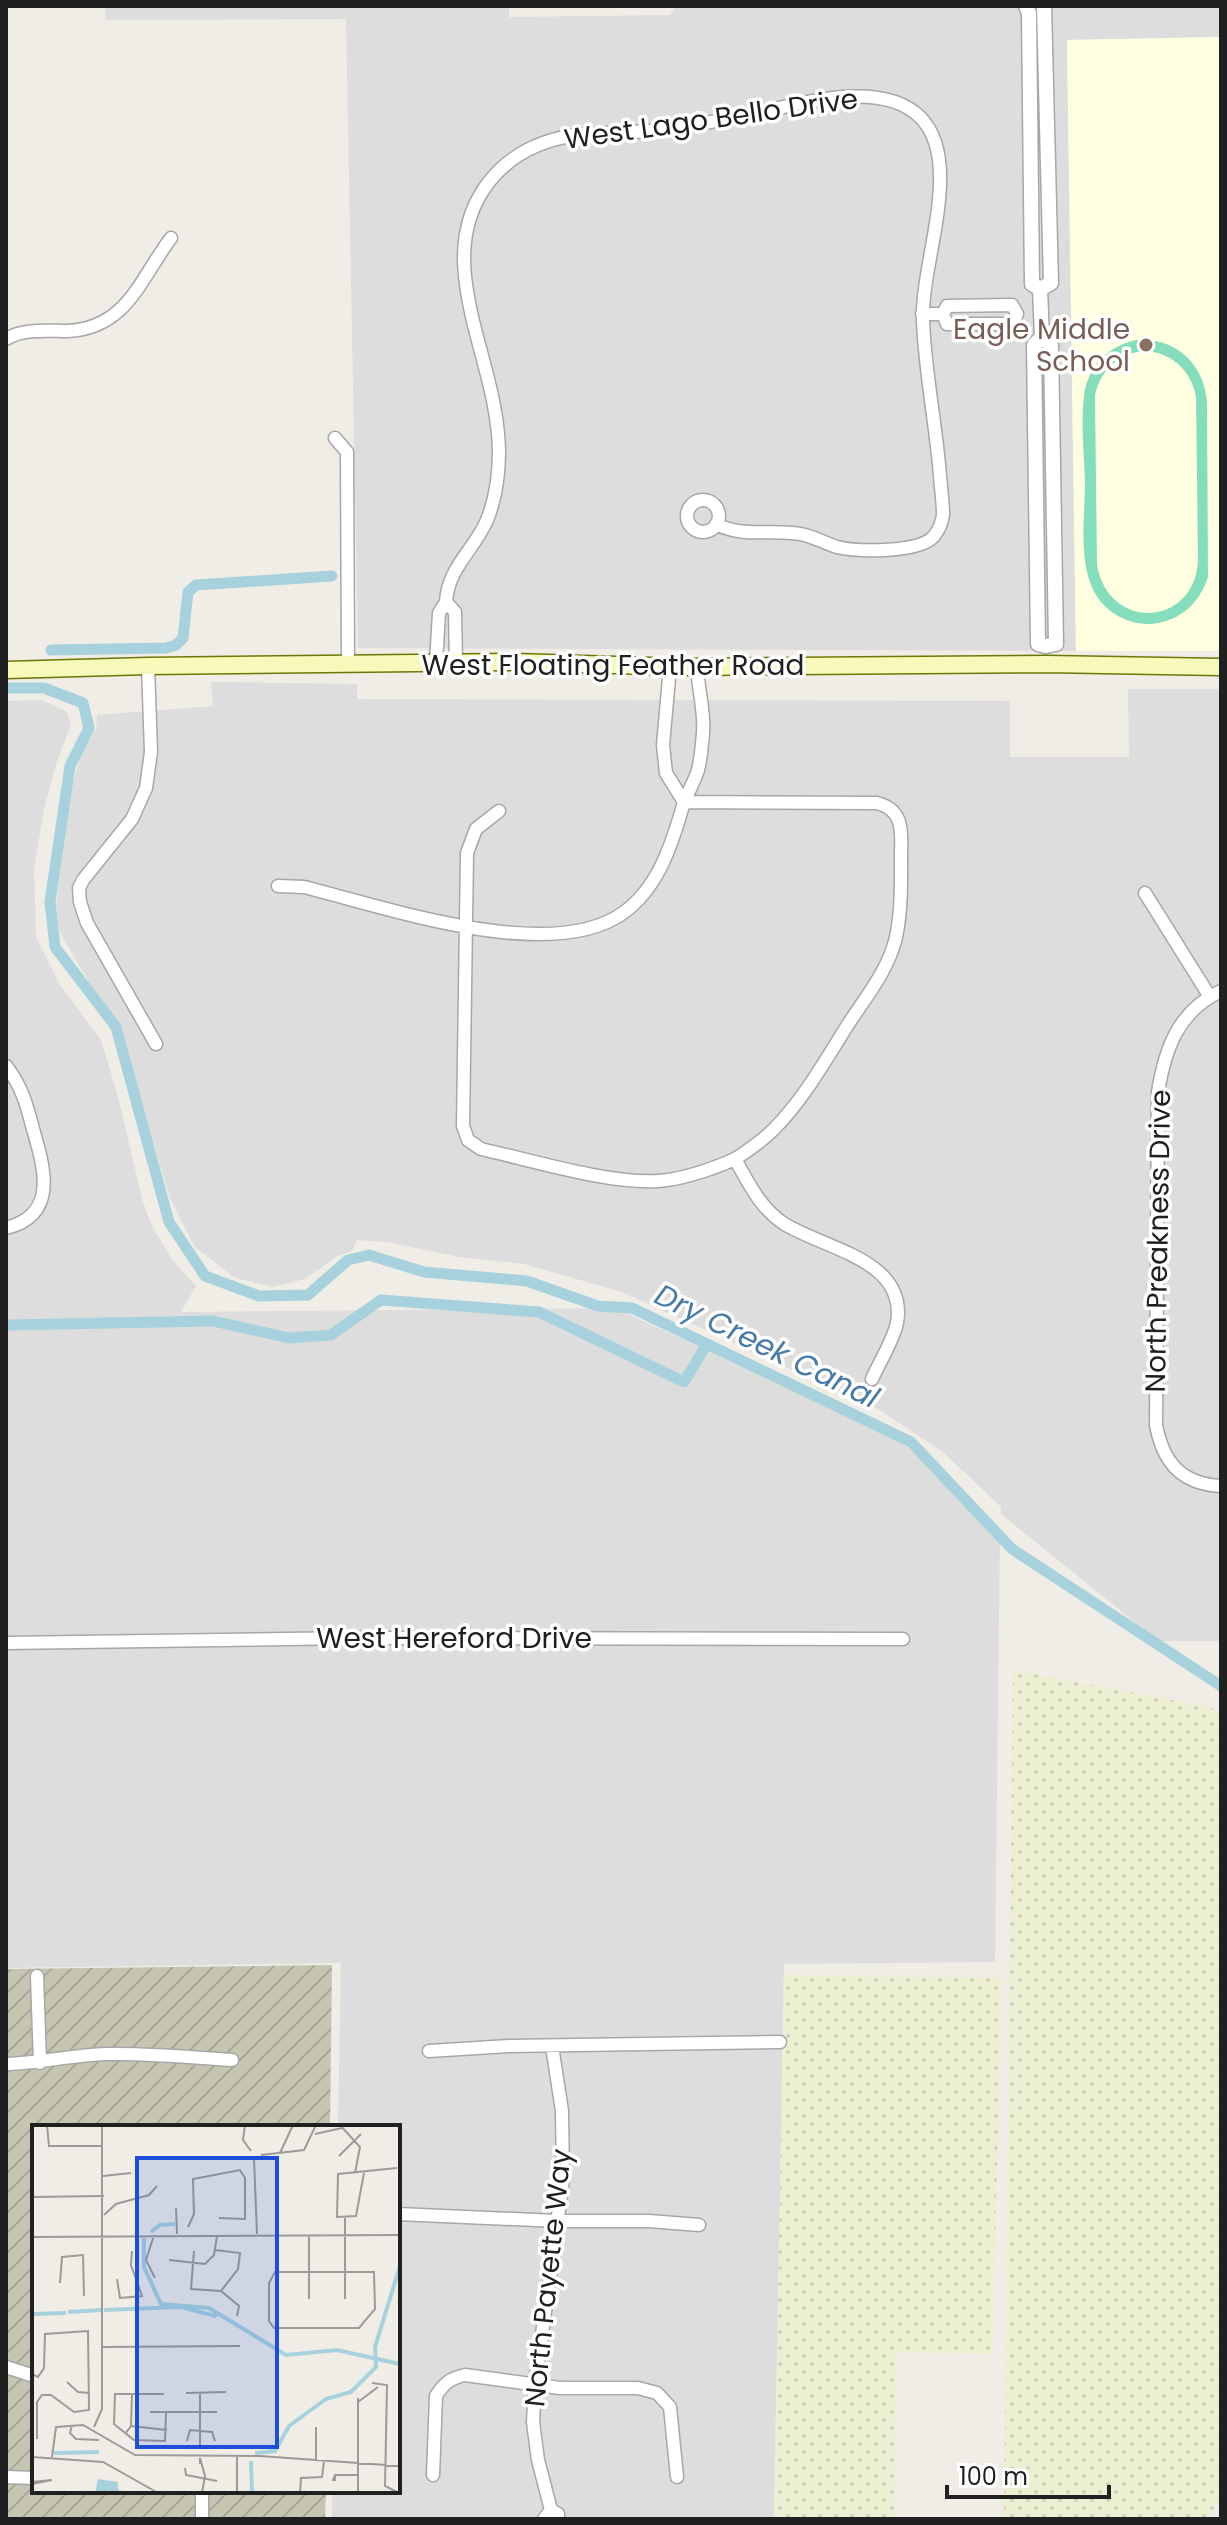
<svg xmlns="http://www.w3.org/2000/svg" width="1227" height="2525" viewBox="0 0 1227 2525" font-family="Poppins,sans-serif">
<defs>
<pattern id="construction-furrows" width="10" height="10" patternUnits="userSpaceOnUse" patternTransform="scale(2)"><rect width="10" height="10" fill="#c5c5b2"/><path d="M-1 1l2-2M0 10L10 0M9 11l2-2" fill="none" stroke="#a9a999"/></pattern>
<pattern id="farmland-dots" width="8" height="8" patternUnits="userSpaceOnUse" patternTransform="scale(2)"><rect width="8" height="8" fill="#edefd2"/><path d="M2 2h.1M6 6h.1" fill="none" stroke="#cbcdb4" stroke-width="1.8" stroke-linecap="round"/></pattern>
</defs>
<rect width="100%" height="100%" fill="#f0ede6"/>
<path fill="#dedddd" d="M 105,6 L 509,6 L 509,17 L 670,15 L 675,6 L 1221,6 L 1221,37 L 1067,40 L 1076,651 L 358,648 L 346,19 L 106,20 Z
M 211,682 L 357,684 L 357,699 L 1010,701 L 1010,757 L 1129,757 L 1128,689 L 1221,689 L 1221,1641 L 1158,1641 L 1001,1514 L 1001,1507 L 943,1452 L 878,1409 L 622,1292 L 524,1264 L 459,1257 L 387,1242 L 357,1240 L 352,1251 L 336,1257 L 305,1279 L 273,1287 L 235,1278 L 194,1246 L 170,1198 L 123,1040 L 59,931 L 56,906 L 69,798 L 80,756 L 96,729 L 97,715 L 213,706 Z
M 42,700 L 67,712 L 71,725 L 56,764 L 44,809 L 34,869 L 36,937 L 60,985 L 101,1040 L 119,1100 L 142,1199 L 151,1224 L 173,1261 L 196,1286 L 181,1312 L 615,1308 L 880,1430 L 932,1463 L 1000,1531 L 995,1962 L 784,1964 L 774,2519 L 332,2519 L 332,2491 L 398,2491 L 398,2127 L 338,2127 L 341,1963 L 6,1968 L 6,701 Z"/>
<path fill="#fffee1" d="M 1221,37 L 1221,651 L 1076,651 L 1067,40 Z"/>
<path fill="url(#construction-furrows)" d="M 332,1965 L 330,2127 L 34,2127 L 34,2491 L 326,2491 L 325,2519 L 6,2519 L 6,1969 Z"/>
<path fill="url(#farmland-dots)" d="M 1013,1670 L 1209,1707 L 1221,1713 L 1221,2500 L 1206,2519 L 1004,2519 Z
M 784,1975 L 1002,1978 L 992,2354 L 897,2352 L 894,2519 L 774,2519 Z"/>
<path fill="#85debb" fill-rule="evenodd" d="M 1136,340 C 1175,337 1204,363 1207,402 L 1208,577 C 1201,599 1185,617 1162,622 C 1148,626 1133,624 1120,617 C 1072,593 1085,525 1085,482 C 1084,451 1080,419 1085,389 C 1092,362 1110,346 1136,340 ZM 1142,351 C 1170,351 1191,369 1196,397 L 1198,561 C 1194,628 1108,631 1097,565 L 1095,395 C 1101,370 1117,355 1142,351 Z"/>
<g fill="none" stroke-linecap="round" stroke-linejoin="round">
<path stroke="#a7d2dd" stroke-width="11" d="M 51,650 L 166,648 L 176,645 L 183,638 L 188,592 L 196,585 L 332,576
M 6,688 L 44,688 L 83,703 L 89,728 L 70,766 L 50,902 L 55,947 L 116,1027 L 169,1222 L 205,1276 L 259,1296 L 308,1295 L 348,1260 L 369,1255 L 424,1272 L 527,1281 L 598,1306 L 632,1308 L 911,1442 L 1012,1549 L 1221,1686
M 6,1325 L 213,1321 L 289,1338 L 331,1335 L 381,1300 L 539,1312 L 684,1382 L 707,1344"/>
<g stroke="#a7a7a7" stroke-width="15">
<path id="minor" d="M 922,314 L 943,314 L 947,306 L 1012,305 L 1017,314
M 943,314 L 947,324 L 1012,324 L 1017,314
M 6,339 C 24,328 47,331 68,331 C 127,328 140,279 171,238
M 335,438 L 347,452 L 348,665
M687 516a16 16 0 1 1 32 0a16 16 0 1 1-32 0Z
M 446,602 C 448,567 475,549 487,520 C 496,498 499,474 499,451 C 498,390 471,335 465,276 C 457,200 502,145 577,135 C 605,132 634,133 663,130 C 691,127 719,120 747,115 C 794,106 880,77 920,117 C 965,162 920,264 923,321 C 925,373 936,424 940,476 C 941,489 943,502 943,515 C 942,522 939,530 934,536 C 920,553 858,552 837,547 C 824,543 813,536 800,534 C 771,529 743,538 716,524
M 436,663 L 439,613 L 446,602 L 455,612 L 456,663
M 148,666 L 151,752 L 146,788 L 132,819 L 83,880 L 79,888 L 80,902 L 87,923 L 156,1044
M 670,667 L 663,745 L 666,773 L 684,802
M 684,802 L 877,803 C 902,809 902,829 901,851 C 901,880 902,909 896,937 C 889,969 866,997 849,1023 C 826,1059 804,1099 774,1129 C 762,1141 749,1150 735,1159
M 499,811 L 476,829 L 467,853 L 463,1126 L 468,1140 L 481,1149 C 531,1160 608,1184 658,1181 C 685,1179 710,1170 735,1159 C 748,1182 760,1208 783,1223 C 823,1249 908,1259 897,1323 C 893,1341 880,1361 872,1379
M 278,886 L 304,887 C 385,907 550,965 623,913 C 657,889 671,847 682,809 C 686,795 694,783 698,770 C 701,758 702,745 703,733 C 705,712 698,689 697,667
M 1145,893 L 1210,997
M 1221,991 C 1178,1011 1165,1049 1158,1092 L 1156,1425 C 1163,1462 1181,1484 1221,1486
M 6,1066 C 22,1086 27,1106 33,1129 C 44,1167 59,1215 6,1228
M 6,1643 L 352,1638 L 903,1639
M 37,1976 L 40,2063
M 429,2051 L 509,2046 L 780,2042
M 6,2064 C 40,2063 73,2055 106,2054 C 148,2053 190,2057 232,2060
M 398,2214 L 558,2221 L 649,2221 L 699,2225
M 6,2367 L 34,2376
M 433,2475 L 436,2396 C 444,2383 451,2378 465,2375 L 560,2388 L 638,2388 L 657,2393 L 670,2407 L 677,2477
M 6,2477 L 34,2478
M 202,2491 L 202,2519
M 551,2510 L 538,2460 L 533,2422 L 535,2385 L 563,2180 L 562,2111 L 552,2046
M 544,2519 L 551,2510 L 558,2514 L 558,2519"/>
</g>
<g stroke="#a7a7a7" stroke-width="17">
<path id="tertiary" d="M 1026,6 L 1029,13 L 1032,284 L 1040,289
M 1040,289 L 1051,283 L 1044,6
M 1040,289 L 1042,337
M 1042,337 L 1051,345 L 1056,644 L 1046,646
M 1042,337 L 1034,345 L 1038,644 L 1046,646"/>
</g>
<g stroke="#6c7706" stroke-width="19">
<path id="secondary" d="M 6,670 L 148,666 L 514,662 L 685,667 L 1046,664 L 1221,667"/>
</g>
<use href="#minor" stroke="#fff" stroke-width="12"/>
<use href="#tertiary" stroke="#fff" stroke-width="14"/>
<use href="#secondary" stroke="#f7f9bb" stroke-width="16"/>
</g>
<circle fill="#8d6e63" stroke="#fff" stroke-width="3" cx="1146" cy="345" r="8"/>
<g text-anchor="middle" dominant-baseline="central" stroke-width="7" stroke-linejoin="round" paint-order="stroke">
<g font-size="28" fill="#202020" stroke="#fff">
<text transform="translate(711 119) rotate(-8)">West Lago Bello Drive</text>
<text x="613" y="665">West Floating Feather Road</text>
<text transform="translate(1158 1241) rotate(-89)">North Preakness Drive</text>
<text x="454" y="1638">West Hereford Drive</text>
<text transform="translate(548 2278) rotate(-84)">North Payette Way</text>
</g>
<g font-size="28" fill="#785e54" stroke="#fff" text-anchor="end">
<text x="1130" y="329">Eagle Middle<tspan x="1130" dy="32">School</tspan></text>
</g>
<g font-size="30" font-style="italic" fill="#497aa7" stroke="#fff">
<text transform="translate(767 1346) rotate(26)">Dry Creek Canal</text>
</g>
</g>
<g transform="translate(32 2125)">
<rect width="368" height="368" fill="#f0ede6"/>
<path d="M 66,354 L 86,357 L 86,365 L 102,368 L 63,368 Z" fill="#a7d2dd"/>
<path fill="none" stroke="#a7d2dd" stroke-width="4" d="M 119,107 L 128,100 L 143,99M 112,113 L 112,142 L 129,179 L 177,183 L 254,230 L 305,225 L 368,239M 72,185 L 149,182 L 183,191 L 186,187M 36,187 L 70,185M 0,189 L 34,188M 22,328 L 67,327M 223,328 L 243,326 L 257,301 L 294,274 L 319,267 L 344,242 L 343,222 L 368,141M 219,336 L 220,368"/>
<path fill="none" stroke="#9d9b97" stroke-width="2" d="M 15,0 L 17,21 L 71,21M 213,0 L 211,15 L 219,26M 308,0 L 328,22 L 323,48M 283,9 L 310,3M 248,28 L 261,0M 229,30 L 272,25 L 284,0M 307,31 L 329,9M 222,34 L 225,109M 332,48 L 324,91 L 305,92 L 306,49 L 365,43M 71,51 L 99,48M 0,72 L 72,71M 144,83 L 145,109M 72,90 L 84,79 L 117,70 L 125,61M 156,102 L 162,89 L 161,54 L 208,45 L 213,53 L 213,94 L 187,93M 122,110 L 114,135 L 123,153M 0,112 L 368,110M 183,125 L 208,128 L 206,144 L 189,166M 162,126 L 159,164 L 189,166 L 207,181 L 205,191M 137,135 L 173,139 L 182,130 L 185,111M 243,147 L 342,147 L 343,184 L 327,203 L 242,203 L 237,196 L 237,158 ZM 85,154 L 88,173 L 110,171 L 99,140 L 100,126M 28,158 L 30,132 L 51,130 L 52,171M 277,174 L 277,111M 313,174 L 313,92M 71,222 L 208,221M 0,249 L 6,252 L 12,243 L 13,209 L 56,206 L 57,285 L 42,287 L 19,270 L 10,270 L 5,277 L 5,314M 35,257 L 46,267 L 58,268M 340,258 L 355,260 L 353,361 L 367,368M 154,268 L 194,267M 132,269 L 83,269 L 82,299 L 102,315 L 133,316 L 134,288M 326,277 L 346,262M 118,287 L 185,287M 40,300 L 38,308 L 44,314 L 67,315M 99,301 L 135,305M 62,302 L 70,284 L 70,0M 284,302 L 284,335M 93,309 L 99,301 L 100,269M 155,316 L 158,305 L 180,307 L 183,316M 168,320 L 168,267M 0,332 L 71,337 L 126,368M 20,332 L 24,302 L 51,300 L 103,330 L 228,331 L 368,341M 168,339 L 168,333 L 173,351 L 170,368M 153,343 L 154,350 L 185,356M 303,350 L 301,355 L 303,355 L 303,350 L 326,350M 0,357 L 20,355 L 0,359M 205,368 L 205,331M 268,368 L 269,353 L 290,352 L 292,336M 326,368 L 326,273"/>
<path fill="#1d4ed8" fill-opacity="0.15" stroke="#1d4ed8" stroke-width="4" d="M 105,33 L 245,33 L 245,322 L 105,322 Z"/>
<rect width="368" height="368" fill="none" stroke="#202020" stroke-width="4"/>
</g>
<rect width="1227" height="2525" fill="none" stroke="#202020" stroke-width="16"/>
<path d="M947 2485v12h162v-12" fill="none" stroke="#202020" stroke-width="4"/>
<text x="959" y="2485" font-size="24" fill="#202020" stroke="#ffffff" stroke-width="6" paint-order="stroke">100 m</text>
</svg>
